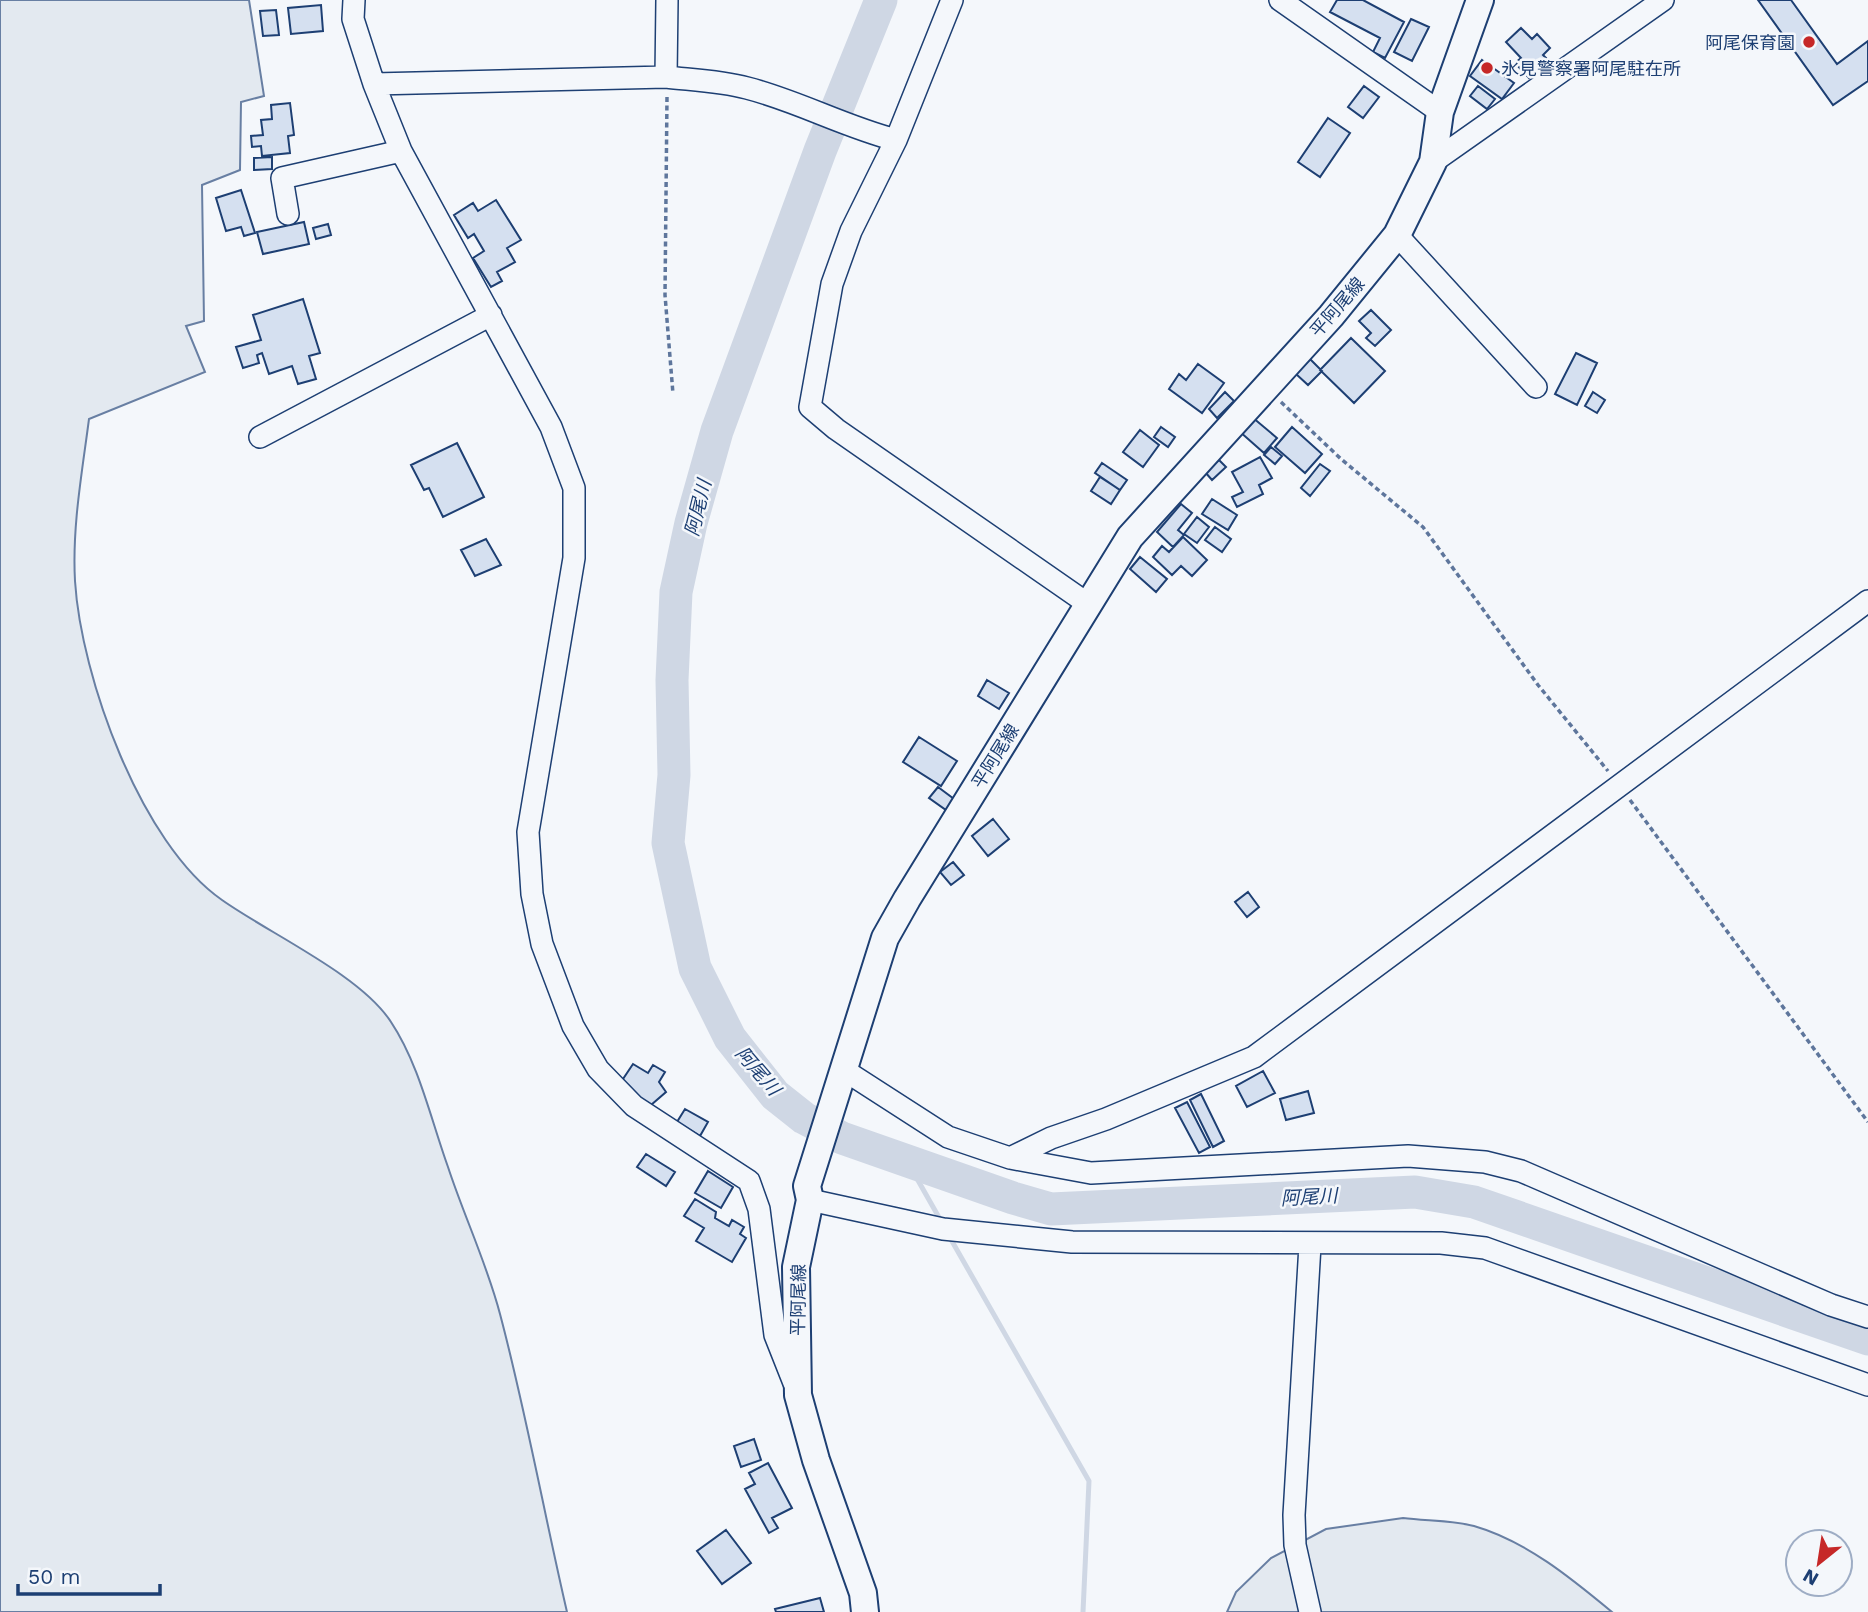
<svg xmlns="http://www.w3.org/2000/svg" width="1868" height="1612" viewBox="0 0 1868 1612" font-family="'Work Sans','Noto Sans JP',sans-serif">
<rect width="100%" height="100%" fill="#f4f7fb"/>
<path fill="#e3e9f0" stroke="#687fa3" stroke-width="2" d="M 0,0 L 249,0 L 264,96 L 241,102 L 240,170 L 202,185 L 204,321 L 186,326 L 205,372 L 89,419 C 82,473 72,527 75,581 C 81,677 141,844 222,900 C 270,934 361,975 391,1022 C 419,1064 431,1120 448,1167 C 464,1216 487,1264 500,1314 C 526,1412 544,1513 567,1612 L 0,1612 Z
M 1403,1518 C 1426,1521 1452,1520 1474,1526 C 1526,1541 1571,1578 1612,1612 L 1227,1612 L 1236,1592 L 1271,1558 L 1326,1529 Z"/>
<g fill="none" stroke-linecap="round" stroke-linejoin="round">
<path stroke="#cfd7e4" stroke-width="5" d="M 907,1161 L 941,1221
M 949,1236 L 1089,1481 L 1083,1612"/>
<path stroke="#cfd7e4" stroke-width="33" d="M 881,0 L 820,151 L 717,431 L 691,523 L 676,592 L 672,680 L 674,775 L 668,843 L 695,968 L 730,1038 L 775,1095 L 804,1118 L 842,1138 L 1013,1198 L 1051,1209 L 1415,1192 L 1474,1202 L 1868,1339"/>
</g>
<path fill="#d5e0f0" stroke="#1d3f73" stroke-width="2" d="M 1337,0 L 1363,0 L 1404,22 L 1385,58 L 1373,52 L 1380,38 L 1330,12 Z
M 1758,0 L 1791,0 L 1837,64 L 1868,41 L 1868,81 L 1833,105 Z
M 321,5 L 323,31 L 291,34 L 288,8 Z
M 276,10 L 279,35 L 263,36 L 260,11 Z
M 1411,19 L 1429,27 L 1412,61 L 1394,52 Z
M 1521,28 L 1532,39 L 1537,34 L 1550,48 L 1543,55 L 1548,60 L 1529,78 L 1515,63 L 1521,58 L 1506,42 Z
M 1482,60 L 1514,83 L 1502,99 L 1470,76 Z
M 1364,86 L 1379,97 L 1363,118 L 1348,107 Z
M 1478,86 L 1495,99 L 1487,109 L 1470,96 Z
M 290,103 L 294,135 L 288,136 L 290,153 L 262,156 L 261,146 L 252,147 L 251,136 L 263,135 L 261,120 L 272,119 L 271,105 Z
M 1328,118 L 1350,133 L 1320,177 L 1298,162 Z
M 272,157 L 272,169 L 254,170 L 254,158 Z
M 241,190 L 255,233 L 244,236 L 241,227 L 226,231 L 216,198 Z
M 496,200 L 521,240 L 507,248 L 515,262 L 497,272 L 502,281 L 491,287 L 473,258 L 484,251 L 474,234 L 468,238 L 454,215 L 473,203 L 478,211 Z
M 304,222 L 309,244 L 263,254 L 257,232 Z
M 328,224 L 331,235 L 316,239 L 313,228 Z
M 303,299 L 320,353 L 309,356 L 316,379 L 298,384 L 292,366 L 269,374 L 262,353 L 257,355 L 259,363 L 243,368 L 236,347 L 261,340 L 253,315 Z
M 1371,310 L 1391,330 L 1375,346 L 1366,338 L 1371,333 L 1359,321 Z
M 1351,338 L 1385,371 L 1354,403 L 1320,370 Z
M 1576,353 L 1597,363 L 1577,405 L 1555,394 Z
M 1310,359 L 1322,371 L 1308,385 L 1296,374 Z
M 1198,364 L 1224,383 L 1202,413 L 1169,389 L 1179,374 L 1186,380 Z
M 1225,392 L 1234,401 L 1217,418 L 1209,409 Z
M 1593,392 L 1605,400 L 1597,413 L 1585,406 Z
M 1252,417 L 1277,438 L 1264,453 L 1239,431 Z
M 1161,427 L 1175,437 L 1168,447 L 1154,437 Z
M 1292,427 L 1322,454 L 1305,473 L 1275,447 Z
M 1140,430 L 1159,445 L 1143,467 L 1123,452 Z
M 457,443 L 484,497 L 443,517 L 429,488 L 424,490 L 411,465 Z
M 1271,447 L 1282,456 L 1275,464 L 1264,455 Z
M 1260,457 L 1272,478 L 1259,485 L 1263,494 L 1237,507 L 1232,497 L 1243,492 L 1232,472 Z
M 1219,460 L 1226,467 L 1212,480 L 1205,472 Z
M 1102,463 L 1127,480 L 1120,490 L 1095,473 Z
M 1320,464 L 1330,471 L 1310,496 L 1301,488 Z
M 1100,477 L 1120,490 L 1111,504 L 1091,491 Z
M 1212,499 L 1237,515 L 1228,530 L 1202,514 Z
M 1181,504 L 1192,513 L 1178,530 L 1184,535 L 1173,547 L 1157,532 Z
M 1197,517 L 1209,527 L 1197,543 L 1184,534 Z
M 1215,527 L 1231,539 L 1222,552 L 1205,540 Z
M 1183,537 L 1207,560 L 1192,576 L 1181,566 L 1172,575 L 1153,557 L 1162,546 L 1169,552 Z
M 486,539 L 501,565 L 475,576 L 461,550 Z
M 1140,557 L 1167,579 L 1156,592 L 1130,569 Z
M 987,680 L 1009,693 L 999,709 L 978,696 Z
M 919,737 L 957,761 L 941,786 L 903,762 Z
M 938,787 L 954,799 L 946,810 L 929,798 Z
M 993,819 L 1009,839 L 988,856 L 972,836 Z
M 953,862 L 964,875 L 951,885 L 940,872 Z
M 1248,892 L 1259,907 L 1247,917 L 1235,902 Z
M 633,1064 L 648,1073 L 653,1065 L 665,1072 L 659,1082 L 666,1092 L 651,1105 L 619,1085 Z
M 1263,1071 L 1275,1093 L 1247,1107 L 1236,1086 Z
M 1308,1091 L 1314,1113 L 1286,1120 L 1280,1099 Z
M 1201,1094 L 1224,1141 L 1213,1147 L 1190,1100 Z
M 1187,1102 L 1210,1147 L 1199,1153 L 1175,1108 Z
M 685,1109 L 708,1122 L 700,1136 L 677,1122 Z
M 646,1154 L 675,1172 L 666,1186 L 637,1167 Z
M 708,1171 L 733,1187 L 721,1208 L 695,1193 Z
M 695,1199 L 716,1212 L 715,1218 L 729,1226 L 732,1220 L 744,1227 L 740,1234 L 746,1238 L 732,1262 L 696,1241 L 704,1228 L 684,1216 Z
M 754,1439 L 761,1460 L 741,1467 L 734,1446 Z
M 768,1463 L 792,1508 L 772,1518 L 778,1528 L 769,1533 L 745,1489 L 755,1484 L 749,1473 Z
M 726,1530 L 751,1563 L 722,1584 L 697,1551 Z
M 820,1598 L 824,1612 L 776,1612 L 775,1609 Z"/>
<g fill="none" stroke-linecap="round" stroke-linejoin="round">
<g stroke="#1d3f73" stroke-width="24">
<path id="minor" d="M 354,0 L 353,19 L 374,84 L 401,151 L 551,427 L 574,488 L 574,558 L 528,832 L 532,894 L 542,944 L 573,1026 L 598,1069 L 634,1106 L 749,1181 L 759,1209 L 775,1335 L 794,1383
M 952,0 L 896,140 L 851,231 L 832,284 L 810,407 L 836,429 L 1088,604
M 1280,0 L 1440,112
M 666,77 L 667,0
M 374,84 L 666,77 C 693,80 721,81 747,88 C 798,101 845,127 896,140
M 1433,162 L 1663,0
M 288,214 L 282,178 L 401,151
M 1397,235 L 1536,387
M 260,437 L 491,315
M 844,1070 L 948,1137 L 1010,1158 L 1091,1173 L 1408,1156 L 1485,1162 L 1521,1171 L 1831,1305 L 1868,1317
M 1010,1158 L 1051,1138 L 1106,1119 L 1254,1057 L 1868,601
M 810,1200 L 943,1229 L 1072,1242 L 1441,1243 L 1485,1248 L 1868,1385
M 1310,1245 L 1294,1515 L 1295,1545 L 1310,1612"/>
</g>
<g stroke="#1d3f73" stroke-width="30">
<path id="major" d="M 865,1612 L 863,1593 L 816,1460 L 798,1395 L 796,1267 L 810,1200 L 807,1186 L 885,938 L 907,899 L 1130,537 L 1331,316 L 1397,235 L 1433,162 L 1440,112 L 1480,0"/>
</g>
<path stroke="#5e769c" stroke-width="3.5" stroke-dasharray="5 3.5" stroke-linecap="butt" d="M 667,97 L 665,295 L 673,394
M 1281,402 L 1341,459 L 1423,527 L 1538,685 L 1608,771
M 1630,800 L 1868,1122"/>
<use href="#minor" stroke="#f4f7fb" stroke-width="21"/>
<use href="#major" stroke="#f4f7fb" stroke-width="26"/>
</g>
<g fill="#c62828" stroke="#f4f7fb" stroke-width="2.5">
<circle cx="1809" cy="42" r="7"/>
<circle cx="1487" cy="68" r="7"/>
</g>
<g text-anchor="middle" dominant-baseline="central" stroke-width="5" stroke-linejoin="round" paint-order="stroke">
<g font-size="18" fill="#1d3f73" stroke="#f4f7fb" text-anchor="end">
<text x="1795" y="42">阿尾保育園</text>
<text x="1501" y="68" text-anchor="start">氷見警察署阿尾駐在所</text>
</g>
<g font-size="18" fill="#1d3f73" stroke="#f4f7fb">
<text transform="translate(1337 307) rotate(-49)">平阿尾線</text>
<text transform="translate(995 756) rotate(-58)">平阿尾線</text>
<text transform="translate(798 1300) rotate(-89)">平阿尾線</text>
</g>
<g font-size="19" font-style="italic" fill="#1d3f73" stroke="#f4f7fb">
<text transform="translate(698 508) rotate(-76)">阿尾川</text>
<text transform="translate(758 1071) rotate(49)">阿尾川</text>
<text transform="translate(1309 1197) rotate(-3)">阿尾川</text>
</g>
</g>
<g transform="translate(1819 1563) rotate(210)"><circle r="33" fill="#f4f7fb" stroke="#9eadc5" stroke-width="2"/>
<path d="M0-5L12 26L0 18L-12 26Z" fill="#c62828"/>
<text y="-10" font-size="19" font-weight="bold" text-anchor="middle" fill="#1d3f73">N</text>
</g>
<path d="M18 1584v10h142v-10" fill="none" stroke="#1d3f73" stroke-width="3.5"/>
<text x="28" y="1584" font-size="21" fill="#1d3f73" stroke="#f4f7fb" stroke-width="5" paint-order="stroke">50 m</text>
</svg>
